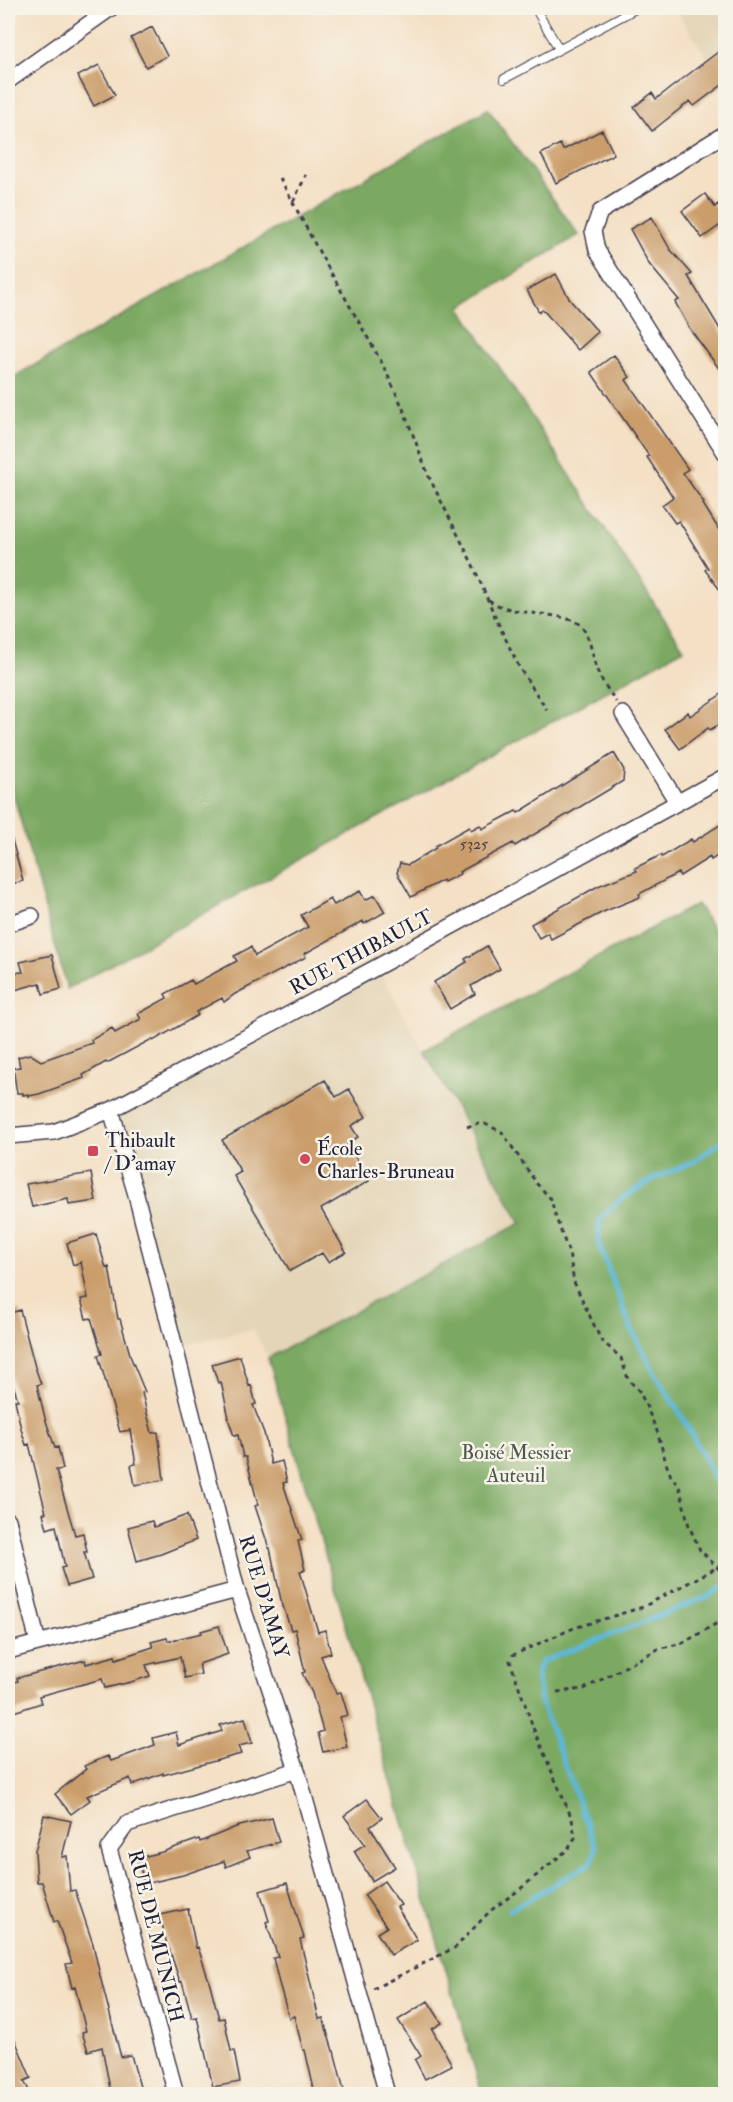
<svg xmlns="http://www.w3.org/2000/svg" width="733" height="2102" viewBox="0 0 733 2102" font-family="'IM FELL Double Pica',serif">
<rect width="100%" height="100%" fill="#f7f3e8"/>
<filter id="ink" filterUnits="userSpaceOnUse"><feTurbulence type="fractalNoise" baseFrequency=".0167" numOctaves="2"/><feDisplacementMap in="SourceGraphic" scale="12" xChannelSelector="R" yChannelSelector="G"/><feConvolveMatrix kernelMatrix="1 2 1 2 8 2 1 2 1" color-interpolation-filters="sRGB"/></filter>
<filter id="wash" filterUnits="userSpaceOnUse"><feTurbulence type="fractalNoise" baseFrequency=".008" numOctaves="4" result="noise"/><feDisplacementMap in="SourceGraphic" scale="24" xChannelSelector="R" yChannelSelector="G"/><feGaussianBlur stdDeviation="1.35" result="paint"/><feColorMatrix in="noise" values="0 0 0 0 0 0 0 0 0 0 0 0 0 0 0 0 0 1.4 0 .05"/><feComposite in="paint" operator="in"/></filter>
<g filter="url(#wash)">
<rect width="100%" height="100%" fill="#f4e0c5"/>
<path fill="#e4d5b7" d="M 683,8 L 725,8 L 725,87 L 677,11 Z
M 377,967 L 521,1223 L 268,1358 L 253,1329 L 174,1347 L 111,1110 Z"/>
<path fill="#7ba962" stroke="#4e664e" stroke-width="1.5" d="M 488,109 L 579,235 L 460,307 L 684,649 L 67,989 L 8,775 L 8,380 Z
M 697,904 L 726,949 L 725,2094 L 482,2094 L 268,1358 L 521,1223 L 424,1050 Z"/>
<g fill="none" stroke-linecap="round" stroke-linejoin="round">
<path stroke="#5bb8d9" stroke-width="5" d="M 726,1138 L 693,1162 L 655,1178 L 621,1199 L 600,1219 L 598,1242 L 631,1328 L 655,1374 L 683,1418 L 726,1499
M 510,1910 L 591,1863 L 596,1848 L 541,1702 L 537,1673 L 541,1662 L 709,1596 L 726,1585"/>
</g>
<g id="blocks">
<path fill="#ca9d6b" d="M 152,27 L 167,56 L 146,67 L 131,38 Z
M 726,46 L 726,82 L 694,106 L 690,101 L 652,131 L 634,107 L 652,93 L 656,99 Z
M 99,65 L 115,95 L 94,106 L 78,76 Z
M 602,130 L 614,154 L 556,183 L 541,154 L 560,144 L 563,150 Z
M 705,194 L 715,207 L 718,204 L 726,215 L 726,221 L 702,238 L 682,211 Z
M 652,217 L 670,249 L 692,274 L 688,276 L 726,339 L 726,378 L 690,329 L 675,302 L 679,300 L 649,264 L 630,229 Z
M 556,274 L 570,300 L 598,332 L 578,350 L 543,310 L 539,312 L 527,290 Z
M 614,355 L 630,377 L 626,380 L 688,469 L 683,473 L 704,503 L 703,504 L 726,541 L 726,598 L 705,570 L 708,568 L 679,521 L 675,523 L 662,505 L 673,497 L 647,457 L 649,456 L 591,372 Z
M 726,691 L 726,720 L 710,730 L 708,728 L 680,749 L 665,729 L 688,712 L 690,716 Z
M 614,753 L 624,770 L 623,781 L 515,846 L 513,843 L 459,872 L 460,874 L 444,882 L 443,880 L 411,897 L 397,873 L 400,863 L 408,865 L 436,848 L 435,846 L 469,827 L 471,830 L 480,825 L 482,829 L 516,811 L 518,813 Z
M 726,821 L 726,850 L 711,860 L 710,857 L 680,876 L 678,873 L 639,894 L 640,897 L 603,912 L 551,939 L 548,933 L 539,938 L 531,924 L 598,886 L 637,871 L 635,868 L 661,855 L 662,857 L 691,839 L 693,842 Z
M 12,840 L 23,881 L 8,885 L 8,841 Z
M 360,891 L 365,900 L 375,895 L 385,912 L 364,924 L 363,921 L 304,954 L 306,957 L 235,994 L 224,1002 L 222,998 L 196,1012 L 198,1015 L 153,1041 L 152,1039 L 107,1063 L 106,1062 L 83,1075 L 84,1078 L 39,1094 L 29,1096 L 29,1094 L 23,1095 L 23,1093 L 17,1093 L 13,1068 L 20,1067 L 18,1057 L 30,1054 L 41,1061 L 92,1043 L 91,1040 L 112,1028 L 115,1033 L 141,1019 L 138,1014 L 167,998 L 165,994 L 191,980 L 194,984 L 237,961 L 234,956 L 251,947 L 255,956 L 308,927 L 301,915 L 330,899 L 334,905 Z
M 487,946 L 500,969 L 471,986 L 475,994 L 450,1009 L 434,982 L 467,962 L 465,959 Z
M 52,955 L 61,989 L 43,994 L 40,983 L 8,992 L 8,973 L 23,972 L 20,962 Z
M 325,1080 L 336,1097 L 349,1089 L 366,1117 L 351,1126 L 358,1137 L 347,1143 L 369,1181 L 321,1209 L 346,1252 L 328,1262 L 322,1253 L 290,1271 L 234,1176 L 241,1172 L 222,1140 Z
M 91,1173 L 96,1201 L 69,1205 L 68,1199 L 32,1207 L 26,1184 Z
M 96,1234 L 106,1268 L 109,1267 L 118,1319 L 120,1319 L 131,1358 L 145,1392 L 142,1393 L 152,1433 L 158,1432 L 164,1480 L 135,1485 L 131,1465 L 136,1464 L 130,1430 L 120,1432 L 98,1355 L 102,1354 L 91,1318 L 86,1319 L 81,1299 L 88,1298 L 81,1262 L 73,1265 L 67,1243 Z
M 20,1310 L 35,1367 L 41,1384 L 37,1385 L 45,1418 L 55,1448 L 58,1447 L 63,1469 L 56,1470 L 75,1535 L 83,1533 L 87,1552 L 84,1552 L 92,1579 L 67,1586 L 61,1568 L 65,1567 L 56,1526 L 47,1529 L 43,1513 L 46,1513 L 29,1444 L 26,1445 L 21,1429 L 15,1400 L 18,1400 L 8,1369 L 8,1314 Z
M 240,1356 L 249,1386 L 251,1385 L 256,1404 L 253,1405 L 264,1433 L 271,1464 L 282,1461 L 287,1482 L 283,1483 L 302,1540 L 298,1541 L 305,1570 L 300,1571 L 318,1632 L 325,1630 L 331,1653 L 321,1656 L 336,1693 L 341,1692 L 348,1715 L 340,1717 L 347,1747 L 323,1752 L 318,1733 L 323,1731 L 312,1693 L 302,1673 L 305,1672 L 295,1629 L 291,1630 L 281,1600 L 270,1548 L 269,1548 L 255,1506 L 258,1505 L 246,1457 L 243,1457 L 238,1435 L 234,1436 L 228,1418 L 229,1418 L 221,1382 L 218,1383 L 212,1364 Z
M 187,1515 L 196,1540 L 161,1554 L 137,1561 L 128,1527 L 152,1521 L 154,1527 Z
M 219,1626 L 228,1654 L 199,1664 L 201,1674 L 185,1678 L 180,1657 L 146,1665 L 150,1676 L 131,1682 L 105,1688 L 102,1679 L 39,1696 L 41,1703 L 8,1714 L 8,1684 L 18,1681 L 17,1678 L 85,1660 L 86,1664 L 115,1656 L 116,1659 L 153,1647 L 151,1642 L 167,1638 L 168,1641 L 202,1633 L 201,1631 Z
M 245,1718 L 252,1743 L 238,1746 L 241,1754 L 163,1775 L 163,1773 L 132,1785 L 130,1778 L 87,1796 L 90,1800 L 71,1814 L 55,1794 L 86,1769 L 84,1766 L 108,1756 L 111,1761 L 155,1745 L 153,1738 L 176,1732 L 179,1745 L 222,1731 L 220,1725 Z
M 367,1799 L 382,1818 L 370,1827 L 395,1867 L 372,1881 L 354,1851 L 365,1844 L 344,1816 Z
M 44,1815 L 71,1821 L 62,1857 L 67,1856 L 70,1891 L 75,1890 L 93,1944 L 101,1980 L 121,2057 L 131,2055 L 142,2094 L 111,2094 L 102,2047 L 88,2051 L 82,2032 L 86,2031 L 75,1987 L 72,1988 L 66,1964 L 72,1963 L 57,1921 L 54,1922 L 42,1882 L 37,1882 L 35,1851 Z
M 272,1818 L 279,1842 L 247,1851 L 250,1857 L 226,1867 L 224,1861 L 183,1875 L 144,1884 L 138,1858 L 162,1852 L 199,1839 L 200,1842 L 236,1827 Z
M 384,1881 L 401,1905 L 397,1907 L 417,1940 L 391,1955 L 377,1933 L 387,1927 L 364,1895 Z
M 287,1883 L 304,1938 L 300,1939 L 319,2019 L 323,2018 L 333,2051 L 334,2051 L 345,2094 L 315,2094 L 305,2050 L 303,2050 L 294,2016 L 289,2018 L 279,1983 L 273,1958 L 278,1957 L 266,1922 L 269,1921 L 260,1891 Z
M 188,1909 L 196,1948 L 198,1947 L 210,1984 L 219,2019 L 224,2018 L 231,2051 L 234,2051 L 240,2082 L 213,2087 L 197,2017 L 192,2018 L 182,1981 L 180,1982 L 168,1945 L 167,1945 L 160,1915 Z
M 428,2001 L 442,2023 L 432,2029 L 452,2065 L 425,2079 L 415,2060 L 421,2056 L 398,2020 Z
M 8,2023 L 31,2078 L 24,2081 L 31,2094 L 12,2094 L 8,2084 Z"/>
</g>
</g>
<g filter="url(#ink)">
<use href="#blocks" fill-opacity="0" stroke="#423e50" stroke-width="1.5"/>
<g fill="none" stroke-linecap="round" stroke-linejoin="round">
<g stroke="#423e50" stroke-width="10">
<path id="lane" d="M 723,8 L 726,12
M 538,13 L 559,49
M 504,79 L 637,8"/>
</g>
<g stroke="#423e50" stroke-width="18">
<path id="street" d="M 8,81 L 111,8
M 726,133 L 600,212 L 593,231 L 597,250 L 726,454
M 623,714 L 677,802
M 8,924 L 32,916
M 111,1110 L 135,1191 L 237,1590 L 297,1770 L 387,2094
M 8,1136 L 54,1132 L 111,1110 L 377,967 L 726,776
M 8,1520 L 38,1643
M 8,1651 L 237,1590
M 176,2094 L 109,1849 L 127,1824 L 297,1770"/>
</g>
<path stroke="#423e50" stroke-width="3" stroke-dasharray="4.5 4.5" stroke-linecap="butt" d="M 280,178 L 317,248 L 382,363 L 402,406 L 429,477 L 472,563 L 497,621 L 520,669 L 547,710
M 293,202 L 306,175
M 489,600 C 513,618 566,610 581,626 C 591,638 592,656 597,670 C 601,681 610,692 616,702
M 467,1127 L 475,1124 L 485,1124 L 502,1132 L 537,1184 L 551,1199 L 556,1218 L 569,1253 L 574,1282 L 601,1340 L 621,1358 L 628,1379 L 640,1392 L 657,1431 L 667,1466 L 671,1476 L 679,1486 L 689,1526 L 700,1550 L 726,1576
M 557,1692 L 584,1689 L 658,1649 L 683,1643 L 726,1618
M 373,1989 L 456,1947 L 490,1911 L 519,1890 L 567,1850 L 575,1838 L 572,1819 L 534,1730 L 510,1661 L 513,1655 L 574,1628 L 643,1607 L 716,1568"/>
<use href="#lane" stroke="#fff" stroke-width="8"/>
<use href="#street" stroke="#fff" stroke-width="15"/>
</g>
</g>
<g fill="#d1495b" stroke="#f7f3e8" stroke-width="2">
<rect x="87" y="1145" width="12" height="12" rx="3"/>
<circle cx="305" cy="1159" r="6"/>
</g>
<g text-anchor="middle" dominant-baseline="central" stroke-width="5" stroke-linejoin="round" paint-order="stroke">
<g font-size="16" fill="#4c4147">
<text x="474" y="844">5325</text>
</g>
<g font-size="20" fill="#22223b" stroke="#f7f3e8">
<text transform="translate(361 952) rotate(-28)">RUE THIBAULT</text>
<text transform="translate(264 1597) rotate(73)">RUE D'AMAY</text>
<text transform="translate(156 1936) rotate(76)">RUE DE MUNICH</text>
</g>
<g font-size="20" fill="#22223b" stroke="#f7f3e8" text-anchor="start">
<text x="105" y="1140">Thibault<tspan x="105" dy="23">/ D'amay</tspan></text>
<text x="317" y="1148">École<tspan x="317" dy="23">Charles-Bruneau</tspan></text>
</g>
<g font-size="20" fill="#4c5a4d" stroke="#f7f3e8">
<text x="516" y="1452">Boisé Messier<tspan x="516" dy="23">Auteuil</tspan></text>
</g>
</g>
<rect width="733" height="2102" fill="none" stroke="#f7f3e8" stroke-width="30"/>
</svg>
